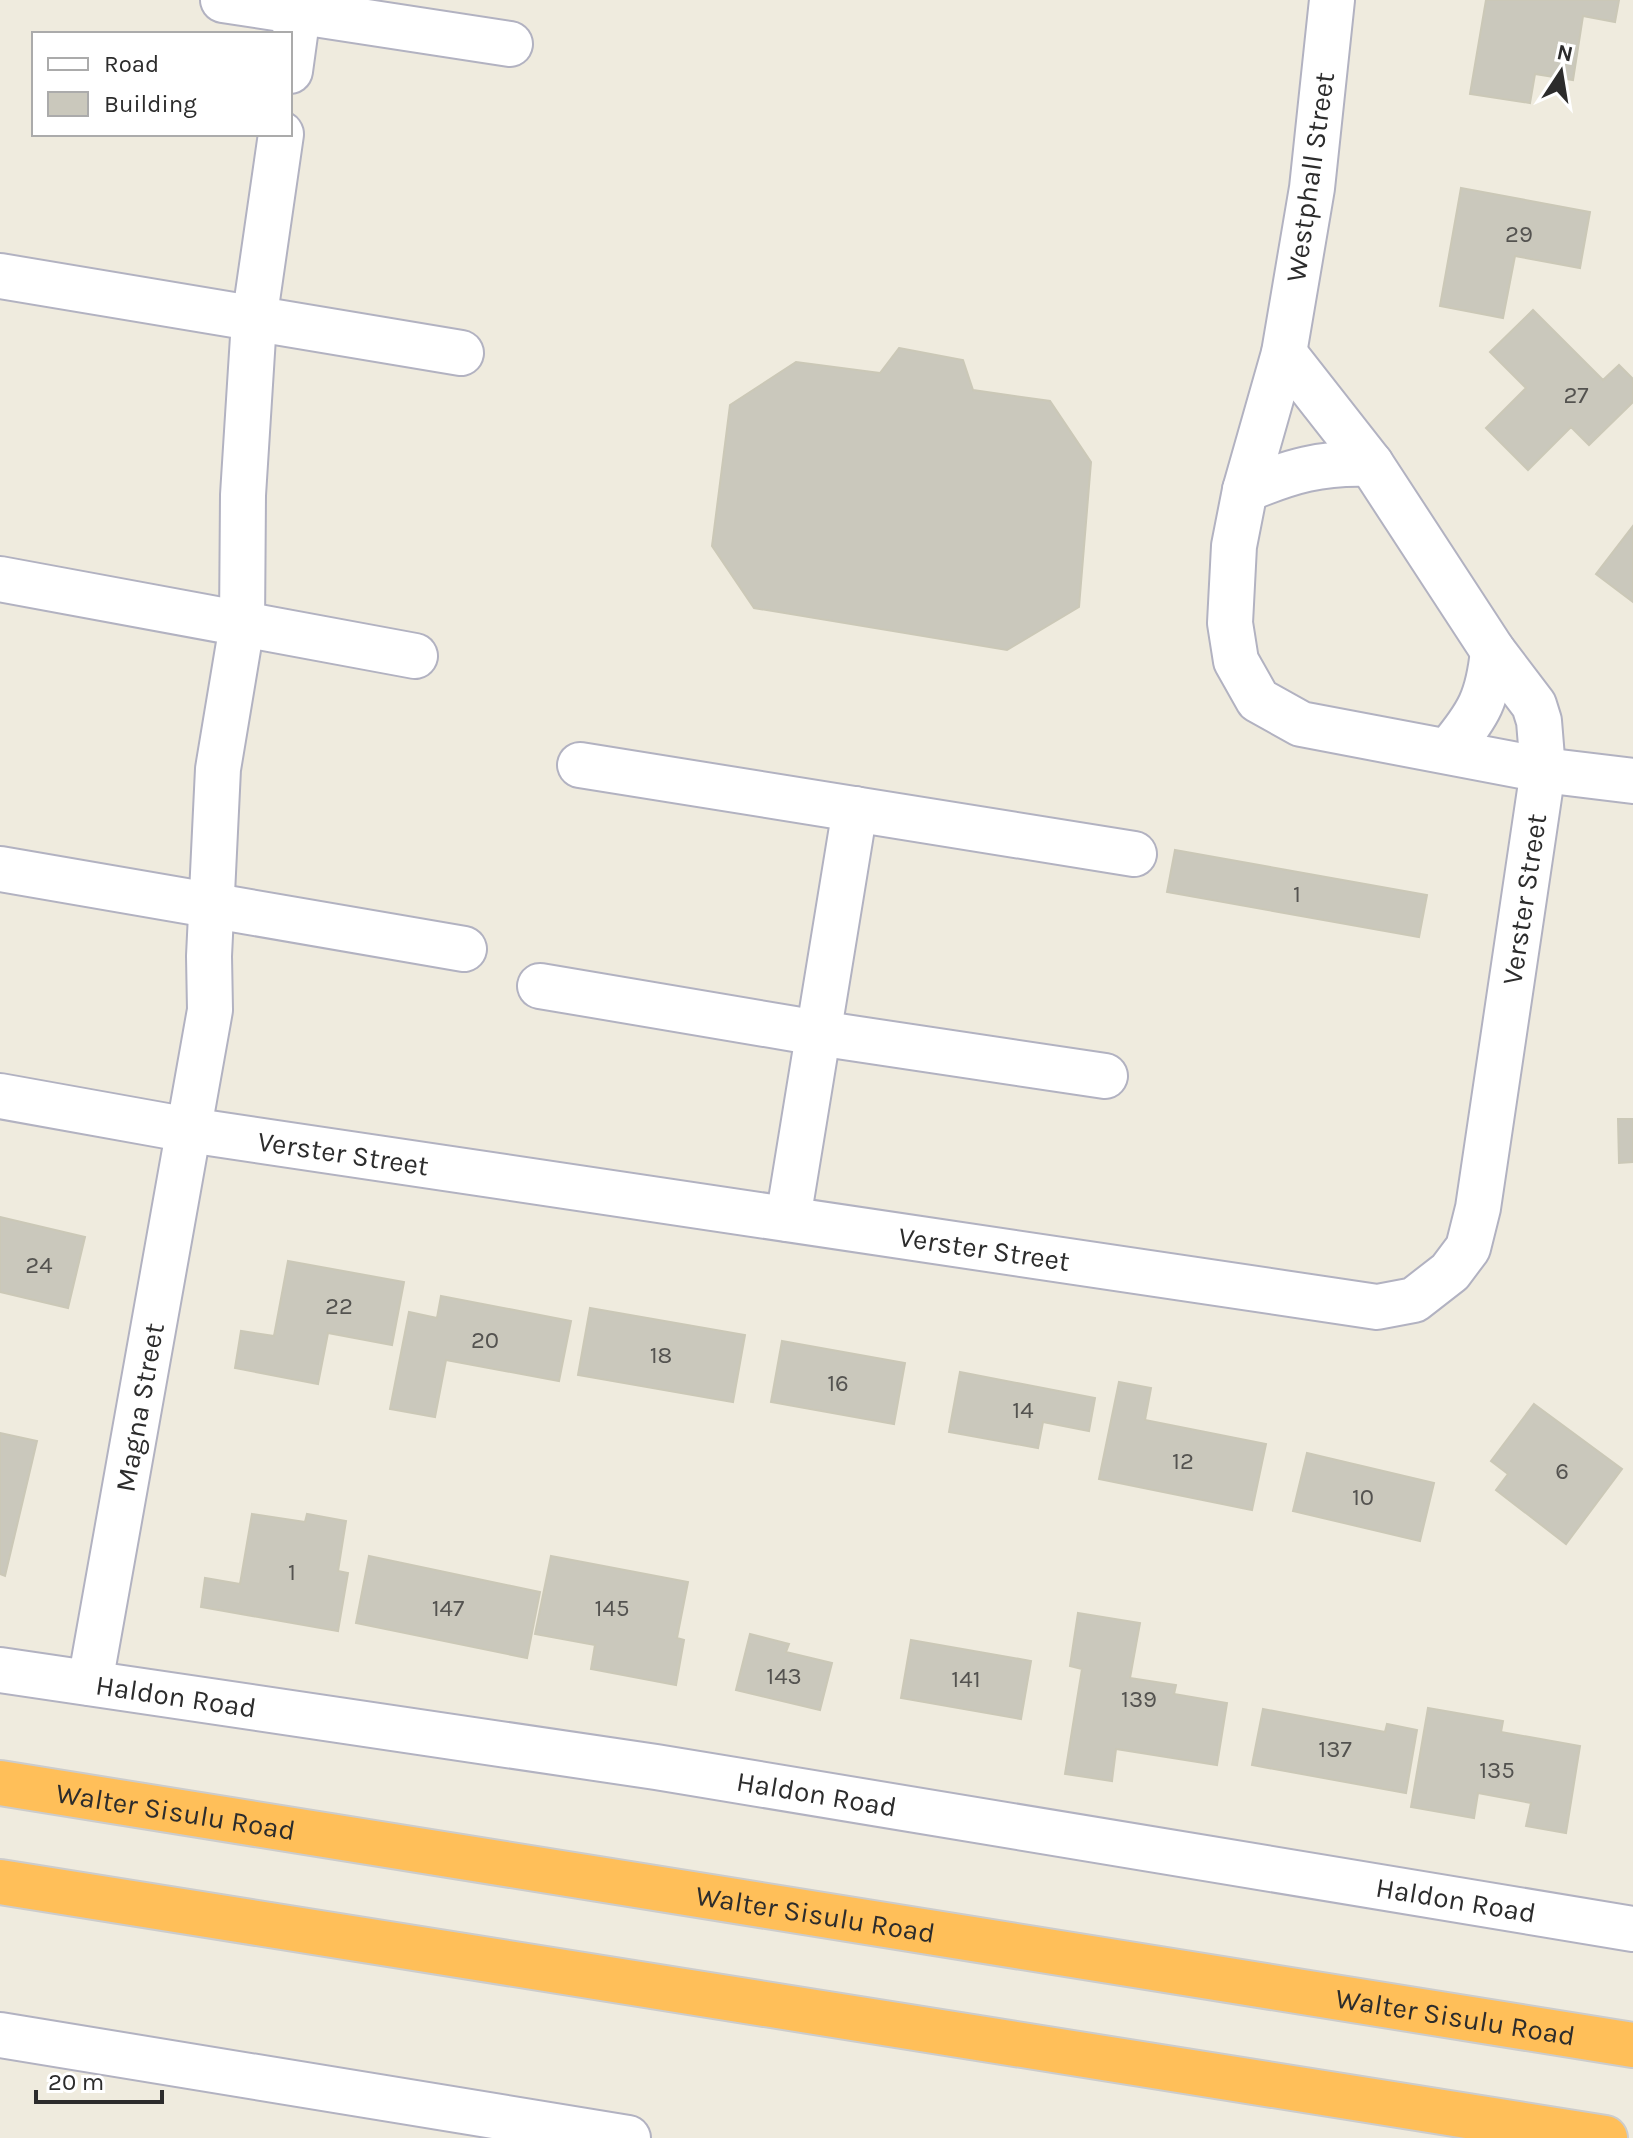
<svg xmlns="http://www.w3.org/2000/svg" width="1633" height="2138" viewBox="0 0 1633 2138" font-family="Karla,sans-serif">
<rect width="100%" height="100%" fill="#efebde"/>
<path fill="#cac8bc" stroke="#cbc8b7" stroke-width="2" d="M 1486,0 L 1619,0 L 1615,22 L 1583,16 L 1573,80 L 1535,74 L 1530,103 L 1470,94 Z
M 1461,188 L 1590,212 L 1580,268 L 1515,256 L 1503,318 L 1440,306 Z
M 1533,310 L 1603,380 L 1619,365 L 1633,379 L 1633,402 L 1589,445 L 1571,427 L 1528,470 L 1486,428 L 1526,388 L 1490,352 Z
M 899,348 L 963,360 L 973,390 L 1050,401 L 1091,462 L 1079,607 L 1007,650 L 754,608 L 712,546 L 730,405 L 796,362 L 880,373 Z
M 1633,526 L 1633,602 L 1596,574 Z
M 1175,850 L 1427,895 L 1419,937 L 1167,892 Z
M 1618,1119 L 1633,1119 L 1633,1162 L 1619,1163 Z
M 0,1217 L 85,1237 L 68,1308 L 0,1292 Z
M 288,1261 L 404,1282 L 392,1345 L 328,1333 L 318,1384 L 235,1368 L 241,1331 L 274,1336 Z
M 441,1296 L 571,1321 L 559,1381 L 446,1360 L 435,1417 L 390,1409 L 409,1312 L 437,1318 Z
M 590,1308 L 745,1335 L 733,1402 L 578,1375 Z
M 782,1341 L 905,1363 L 894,1424 L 771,1402 Z
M 960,1372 L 1095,1398 L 1089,1431 L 1043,1422 L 1038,1448 L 949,1432 Z
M 1119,1382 L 1151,1388 L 1145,1420 L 1266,1444 L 1252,1510 L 1099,1479 Z
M 1534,1404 L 1622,1469 L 1566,1544 L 1496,1490 L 1508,1474 L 1491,1461 Z
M 0,1433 L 37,1441 L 5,1576 L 0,1574 Z
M 1307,1453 L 1434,1483 L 1420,1541 L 1293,1511 Z
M 252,1514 L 305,1522 L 307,1514 L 346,1521 L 338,1571 L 348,1573 L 338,1631 L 201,1607 L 205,1578 L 240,1584 Z
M 369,1556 L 540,1592 L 527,1658 L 356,1623 Z
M 551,1556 L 688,1582 L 677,1638 L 684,1640 L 676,1685 L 591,1669 L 595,1645 L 535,1634 Z
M 1078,1613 L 1140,1623 L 1130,1678 L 1176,1685 L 1174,1694 L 1227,1703 L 1217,1765 L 1116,1749 L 1112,1781 L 1065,1774 L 1082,1669 L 1070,1666 Z
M 750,1634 L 789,1644 L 786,1652 L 832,1663 L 820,1710 L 736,1690 Z
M 911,1640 L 1031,1661 L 1021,1719 L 901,1698 Z
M 1428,1708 L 1503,1721 L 1501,1732 L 1580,1746 L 1566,1833 L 1526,1826 L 1531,1803 L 1478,1793 L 1474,1818 L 1411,1807 Z
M 1263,1709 L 1385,1732 L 1387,1724 L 1417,1730 L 1406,1793 L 1252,1765 Z"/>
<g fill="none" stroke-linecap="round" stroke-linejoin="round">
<g stroke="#b2b2c1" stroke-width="48">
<g id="street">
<path d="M 223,0 L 510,44"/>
<path d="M 1332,0 L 1312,188 L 1284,353 L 1245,490 L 1234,546 L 1230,623 L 1236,661 L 1258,700 L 1301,724 L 1543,770 L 1633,781"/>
<path d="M 290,71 L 298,13"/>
<path d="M 0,276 L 461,353"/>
<path d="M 1245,490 C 1291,471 1321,462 1371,464"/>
<path d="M 0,579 L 415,656"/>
<path d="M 1449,750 C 1479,714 1488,698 1493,651"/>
<path d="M 580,765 L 1134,854"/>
<path d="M 0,869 L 464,949"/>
<path d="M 540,986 L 818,1033 L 1105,1076"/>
<path id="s1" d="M 0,1096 L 189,1130 L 1377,1307 L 1414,1300 L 1450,1272 L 1468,1248 L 1478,1208 L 1543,770 L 1539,721 L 1534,705 L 1493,651 L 1371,464 L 1284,353"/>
<path d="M 788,1219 L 855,809"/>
<path id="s2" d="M 0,1670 L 656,1767 L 1633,1929"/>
<path id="s3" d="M 90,1683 L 210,1010 L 209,956 L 218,769 L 242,625 L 243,495 L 254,321 L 281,134"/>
<path d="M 0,2035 L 628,2138"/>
</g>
</g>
<g stroke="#ccc" stroke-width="48">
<g id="highway">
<path id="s4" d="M 0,1783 L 1633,2045"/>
<path d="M 0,1882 L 1605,2138"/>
</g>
</g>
<use href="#street" stroke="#fff" stroke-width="44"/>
<use href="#highway" stroke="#ffbf59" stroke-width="44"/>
</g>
<g text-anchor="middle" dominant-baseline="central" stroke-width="6" stroke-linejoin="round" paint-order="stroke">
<g font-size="24" fill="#545350">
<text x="1519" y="234">29</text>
<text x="1576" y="395">27</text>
<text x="1297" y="894">1</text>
<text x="39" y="1265">24</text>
<text x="339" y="1306">22</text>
<text x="485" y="1340">20</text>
<text x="661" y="1355">18</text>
<text x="838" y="1383">16</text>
<text x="1023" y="1410">14</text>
<text x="1183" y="1461">12</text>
<text x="1562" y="1471">6</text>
<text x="1363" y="1497">10</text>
<text x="292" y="1572">1</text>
<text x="448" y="1608">147</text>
<text x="612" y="1608">145</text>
<text x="784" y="1676">143</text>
<text x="966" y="1679">141</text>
<text x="1139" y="1699">139</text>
<text x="1335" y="1749">137</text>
<text x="1497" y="1770">135</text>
</g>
<g font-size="28" fill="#2c2c2c" stroke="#fff">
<text transform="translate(1310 177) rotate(-82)">Westphall Street</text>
<text stroke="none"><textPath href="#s1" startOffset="1860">Verster Street</textPath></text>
<text stroke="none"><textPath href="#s1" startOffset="348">Verster Street</textPath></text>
<text stroke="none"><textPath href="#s1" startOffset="996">Verster Street</textPath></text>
<text stroke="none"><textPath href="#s3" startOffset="280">Magna Street</textPath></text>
<text stroke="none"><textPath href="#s2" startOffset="178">Haldon Road</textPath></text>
<text stroke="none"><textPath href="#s2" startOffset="826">Haldon Road</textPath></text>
<text stroke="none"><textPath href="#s4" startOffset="178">Walter Sisulu Road</textPath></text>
<text stroke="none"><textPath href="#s2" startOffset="1474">Haldon Road</textPath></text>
<text stroke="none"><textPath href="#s4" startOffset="826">Walter Sisulu Road</textPath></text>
<text stroke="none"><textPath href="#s4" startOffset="1474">Walter Sisulu Road</textPath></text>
</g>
</g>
<rect x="32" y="32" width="260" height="104" fill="#ffffff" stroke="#ababab" stroke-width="2"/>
<rect x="48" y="58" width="40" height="12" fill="#ffffff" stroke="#ababab" stroke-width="2"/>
<text x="104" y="72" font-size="24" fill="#2c2c2c">Road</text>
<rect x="48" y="92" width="40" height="24" fill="#cac8bc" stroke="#ababab" stroke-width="2"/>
<text x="104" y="112" font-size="24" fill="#2c2c2c">Building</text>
<g transform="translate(1561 72) rotate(12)" stroke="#ffffff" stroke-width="6" paint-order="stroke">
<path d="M0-6L14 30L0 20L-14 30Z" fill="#2c2c2c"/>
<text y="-12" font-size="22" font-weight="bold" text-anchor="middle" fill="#2c2c2c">N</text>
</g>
<path d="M36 2090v12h126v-12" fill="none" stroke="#2c2c2c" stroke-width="4"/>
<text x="48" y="2090" font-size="24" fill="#2c2c2c" stroke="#ffffff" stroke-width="6" paint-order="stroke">20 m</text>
</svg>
